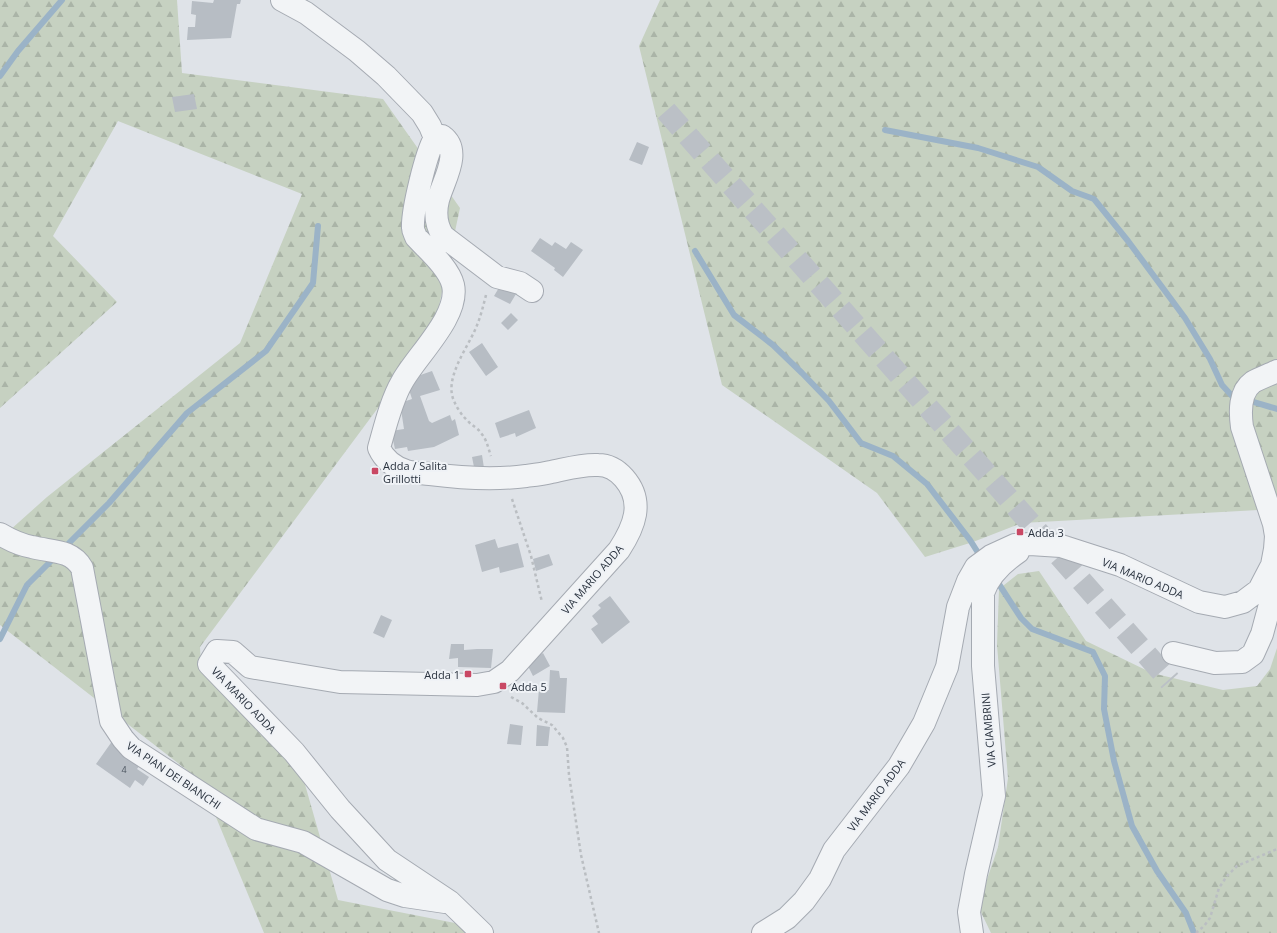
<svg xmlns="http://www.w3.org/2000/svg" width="1277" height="933" viewBox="0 0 1277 933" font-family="'Open Sans',sans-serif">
<defs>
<pattern id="forest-firs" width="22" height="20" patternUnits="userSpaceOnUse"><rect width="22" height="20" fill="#c6d1c1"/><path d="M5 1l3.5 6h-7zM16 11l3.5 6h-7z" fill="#aab4a7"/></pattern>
</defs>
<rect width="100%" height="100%" fill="#dfe3e8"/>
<path fill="url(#forest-firs)" d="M 0,0 L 177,0 L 182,73 L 383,99 L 460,208 L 433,334 L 200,647 L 201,665 L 302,774 L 338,900 L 460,924 L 468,933 L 264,933 L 201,781 L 0,625 L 0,539 L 47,497 L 240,343 L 302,194 L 118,121 L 53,236 L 117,302 L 0,408 Z
M 660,0 L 1277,0 L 1277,509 L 1022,523 L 973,542 L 925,557 L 877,493 L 722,385 L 639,46 Z
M 1039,571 L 1086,641 L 1152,673 L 1223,690 L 1257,686 L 1270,669 L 1277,648 L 1277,933 L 991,933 L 978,906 L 998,847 L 1008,778 L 997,645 L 999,589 L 1018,574 Z"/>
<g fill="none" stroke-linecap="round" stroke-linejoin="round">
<path stroke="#9bb3c7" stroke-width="6" d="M 0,76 L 18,51 L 62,0
M 885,130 L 978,148 L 1038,167 L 1072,191 L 1094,199 L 1128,241 L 1185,318 L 1210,359 L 1222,385 L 1233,397 L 1238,398
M 695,251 L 734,315 L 773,345 L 802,373 L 829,401 L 861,443 L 893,456 L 927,484 L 970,540 L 982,559
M 1247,400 L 1277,409
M 63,549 L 109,503 L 187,413 L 266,351 L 313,283 L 318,226
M 995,578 L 1021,618 L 1032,629 L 1093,652 L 1105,676 L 1104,709 L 1114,761 L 1132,826 L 1157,871 L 1186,913 L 1194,933
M 0,639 L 27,585 L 56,556"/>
</g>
<path fill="#b7bdc4" d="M 214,0 L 241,0 L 240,4 L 237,4 L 231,38 L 187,40 L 188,27 L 195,27 L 196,15 L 191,14 L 192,1 L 213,3 Z
M 194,94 L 197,109 L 175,112 L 172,97 Z
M 637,142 L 649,147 L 642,165 L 629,160 Z
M 540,238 L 552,246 L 555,242 L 566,249 L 571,242 L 583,250 L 563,277 L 554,270 L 555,268 L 531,251 Z
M 500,286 L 516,294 L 510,304 L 494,296 Z
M 511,313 L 518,320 L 508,330 L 501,323 Z
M 482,343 L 498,367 L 486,376 L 469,352 Z
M 432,371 L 440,390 L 420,396 L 429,421 L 432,423 L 450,415 L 452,421 L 455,419 L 459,435 L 434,447 L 408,451 L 407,447 L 395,449 L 391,431 L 404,429 L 400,403 L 412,399 L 406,380 Z
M 529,410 L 536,428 L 516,437 L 515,433 L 500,438 L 495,423 Z
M 482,455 L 484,468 L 474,467 L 472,457 Z
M 495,539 L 498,548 L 518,543 L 524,567 L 500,573 L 499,567 L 482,572 L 475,545 Z
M 549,554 L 553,565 L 536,571 L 533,559 Z
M 610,596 L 630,622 L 602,644 L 591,629 L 598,624 L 592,616 L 601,608 L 598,605 Z
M 381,615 L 392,620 L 384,638 L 373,633 Z
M 451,644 L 464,644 L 464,650 L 477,649 L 493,649 L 491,668 L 458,667 L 458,658 L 449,659 Z
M 543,653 L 550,666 L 533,676 L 527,664 Z
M 550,670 L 559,671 L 560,678 L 567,678 L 565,713 L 537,712 L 539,689 L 549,690 Z
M 510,724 L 523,726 L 521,745 L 507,744 Z
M 537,725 L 550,727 L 548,746 L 536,746 Z
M 113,740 L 143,761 L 137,769 L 149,777 L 143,786 L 135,780 L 130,788 L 96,764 Z"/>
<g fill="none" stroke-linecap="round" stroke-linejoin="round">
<path stroke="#bbc0c6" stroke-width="22" stroke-dasharray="22 11" stroke-linecap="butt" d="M 666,111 L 1170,681"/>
<g stroke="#a5aab2" stroke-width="24">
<path id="minor" d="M 282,0 L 306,13 L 357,51 L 386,76 L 422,113 L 430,126 L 435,138
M 0,534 C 10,540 21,545 32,547 C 51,552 71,549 82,568 L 111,721 L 123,739 L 131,748 L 256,829 L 303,842 L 387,890 L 405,896 L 445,902
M 1173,653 L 1215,663 L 1242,662 L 1253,654 L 1262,634 L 1277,578
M 482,933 L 450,902 L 387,860 L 340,809 L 294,752 L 209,664 L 217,651 L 233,652 L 250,667 L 340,682 L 477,685 L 494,682 L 510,671 L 619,550 C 634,527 645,502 624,478 C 617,470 609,465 598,465 C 582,464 566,469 551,472 C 543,474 534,475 526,476 C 495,480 461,478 430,474 C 422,473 413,473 406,471 C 394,467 384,459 379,448 C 385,427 391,401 402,382 C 416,356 460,316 453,285 C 449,268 428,250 416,237 C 415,234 413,231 413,228 C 412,211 426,153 435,138 L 442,136 C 463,151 443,181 438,200 C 435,212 436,225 443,236 L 497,277 L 520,283 L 532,291
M 763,933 L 787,918 L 804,901 L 820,879 L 834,850 L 899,766 L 924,723 L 947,667 L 958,607 L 968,581 L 976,567 L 991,556 L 1015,545 L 1030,544 L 1061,546 L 1120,565 L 1199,602 L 1225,607 L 1243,602 L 1259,590 L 1272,565 L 1275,549 L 1276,536 L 1274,524 L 1242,427 C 1240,412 1239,392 1253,382 C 1260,378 1269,375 1277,371
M 972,933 L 969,912 L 976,874 L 994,796 L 983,666 L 983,593 C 989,575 1002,563 1018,552"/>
</g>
<path stroke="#babec2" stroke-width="2.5" stroke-dasharray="3 3" stroke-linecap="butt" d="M 486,295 C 483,307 480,319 475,330 C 466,350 444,379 454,401 C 457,408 462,416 468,421 C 472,426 478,428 481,433 C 487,440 488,448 491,456
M 512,499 L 531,556 L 542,602
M 511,697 L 522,703 L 538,718 L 552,725 L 563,738 L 567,747 L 569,775 L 581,855 L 599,933
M 1196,933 L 1204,926 L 1210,918 L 1219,888 L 1227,876 L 1237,866 L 1277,849"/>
<use href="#minor" stroke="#f2f4f6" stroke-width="22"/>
</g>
<g fill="#c94864" stroke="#eff2f6" stroke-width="1.5">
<rect x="371" y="467" width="8" height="8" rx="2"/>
<rect x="1016" y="528" width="8" height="8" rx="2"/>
<rect x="464" y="670" width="8" height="8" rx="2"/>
<rect x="499" y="682" width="8" height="8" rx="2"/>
</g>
<g text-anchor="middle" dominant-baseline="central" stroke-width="4" stroke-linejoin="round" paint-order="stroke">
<g font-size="9" fill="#4c5560">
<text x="124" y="769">4</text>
</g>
<g font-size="11" fill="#29323e" stroke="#eff2f6" text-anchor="start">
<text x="383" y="465">Adda / Salita<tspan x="383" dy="13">Grillotti</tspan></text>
<text x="1028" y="532">Adda 3</text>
<text x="460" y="674" text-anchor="end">Adda 1</text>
<text x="511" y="686">Adda 5</text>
</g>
<g font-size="11" fill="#29323e" stroke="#eff2f6">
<text transform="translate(1143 578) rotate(23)">VIA MARIO ADDA</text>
<text transform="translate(592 579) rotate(-49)">VIA MARIO ADDA</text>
<text transform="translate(244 700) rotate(46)">VIA MARIO ADDA</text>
<text transform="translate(988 730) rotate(-95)">VIA CIAMBRINI</text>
<text transform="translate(174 775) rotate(34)">VIA PIAN DEI BIANCHI</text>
<text transform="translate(876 795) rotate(-53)">VIA MARIO ADDA</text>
</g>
</g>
</svg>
